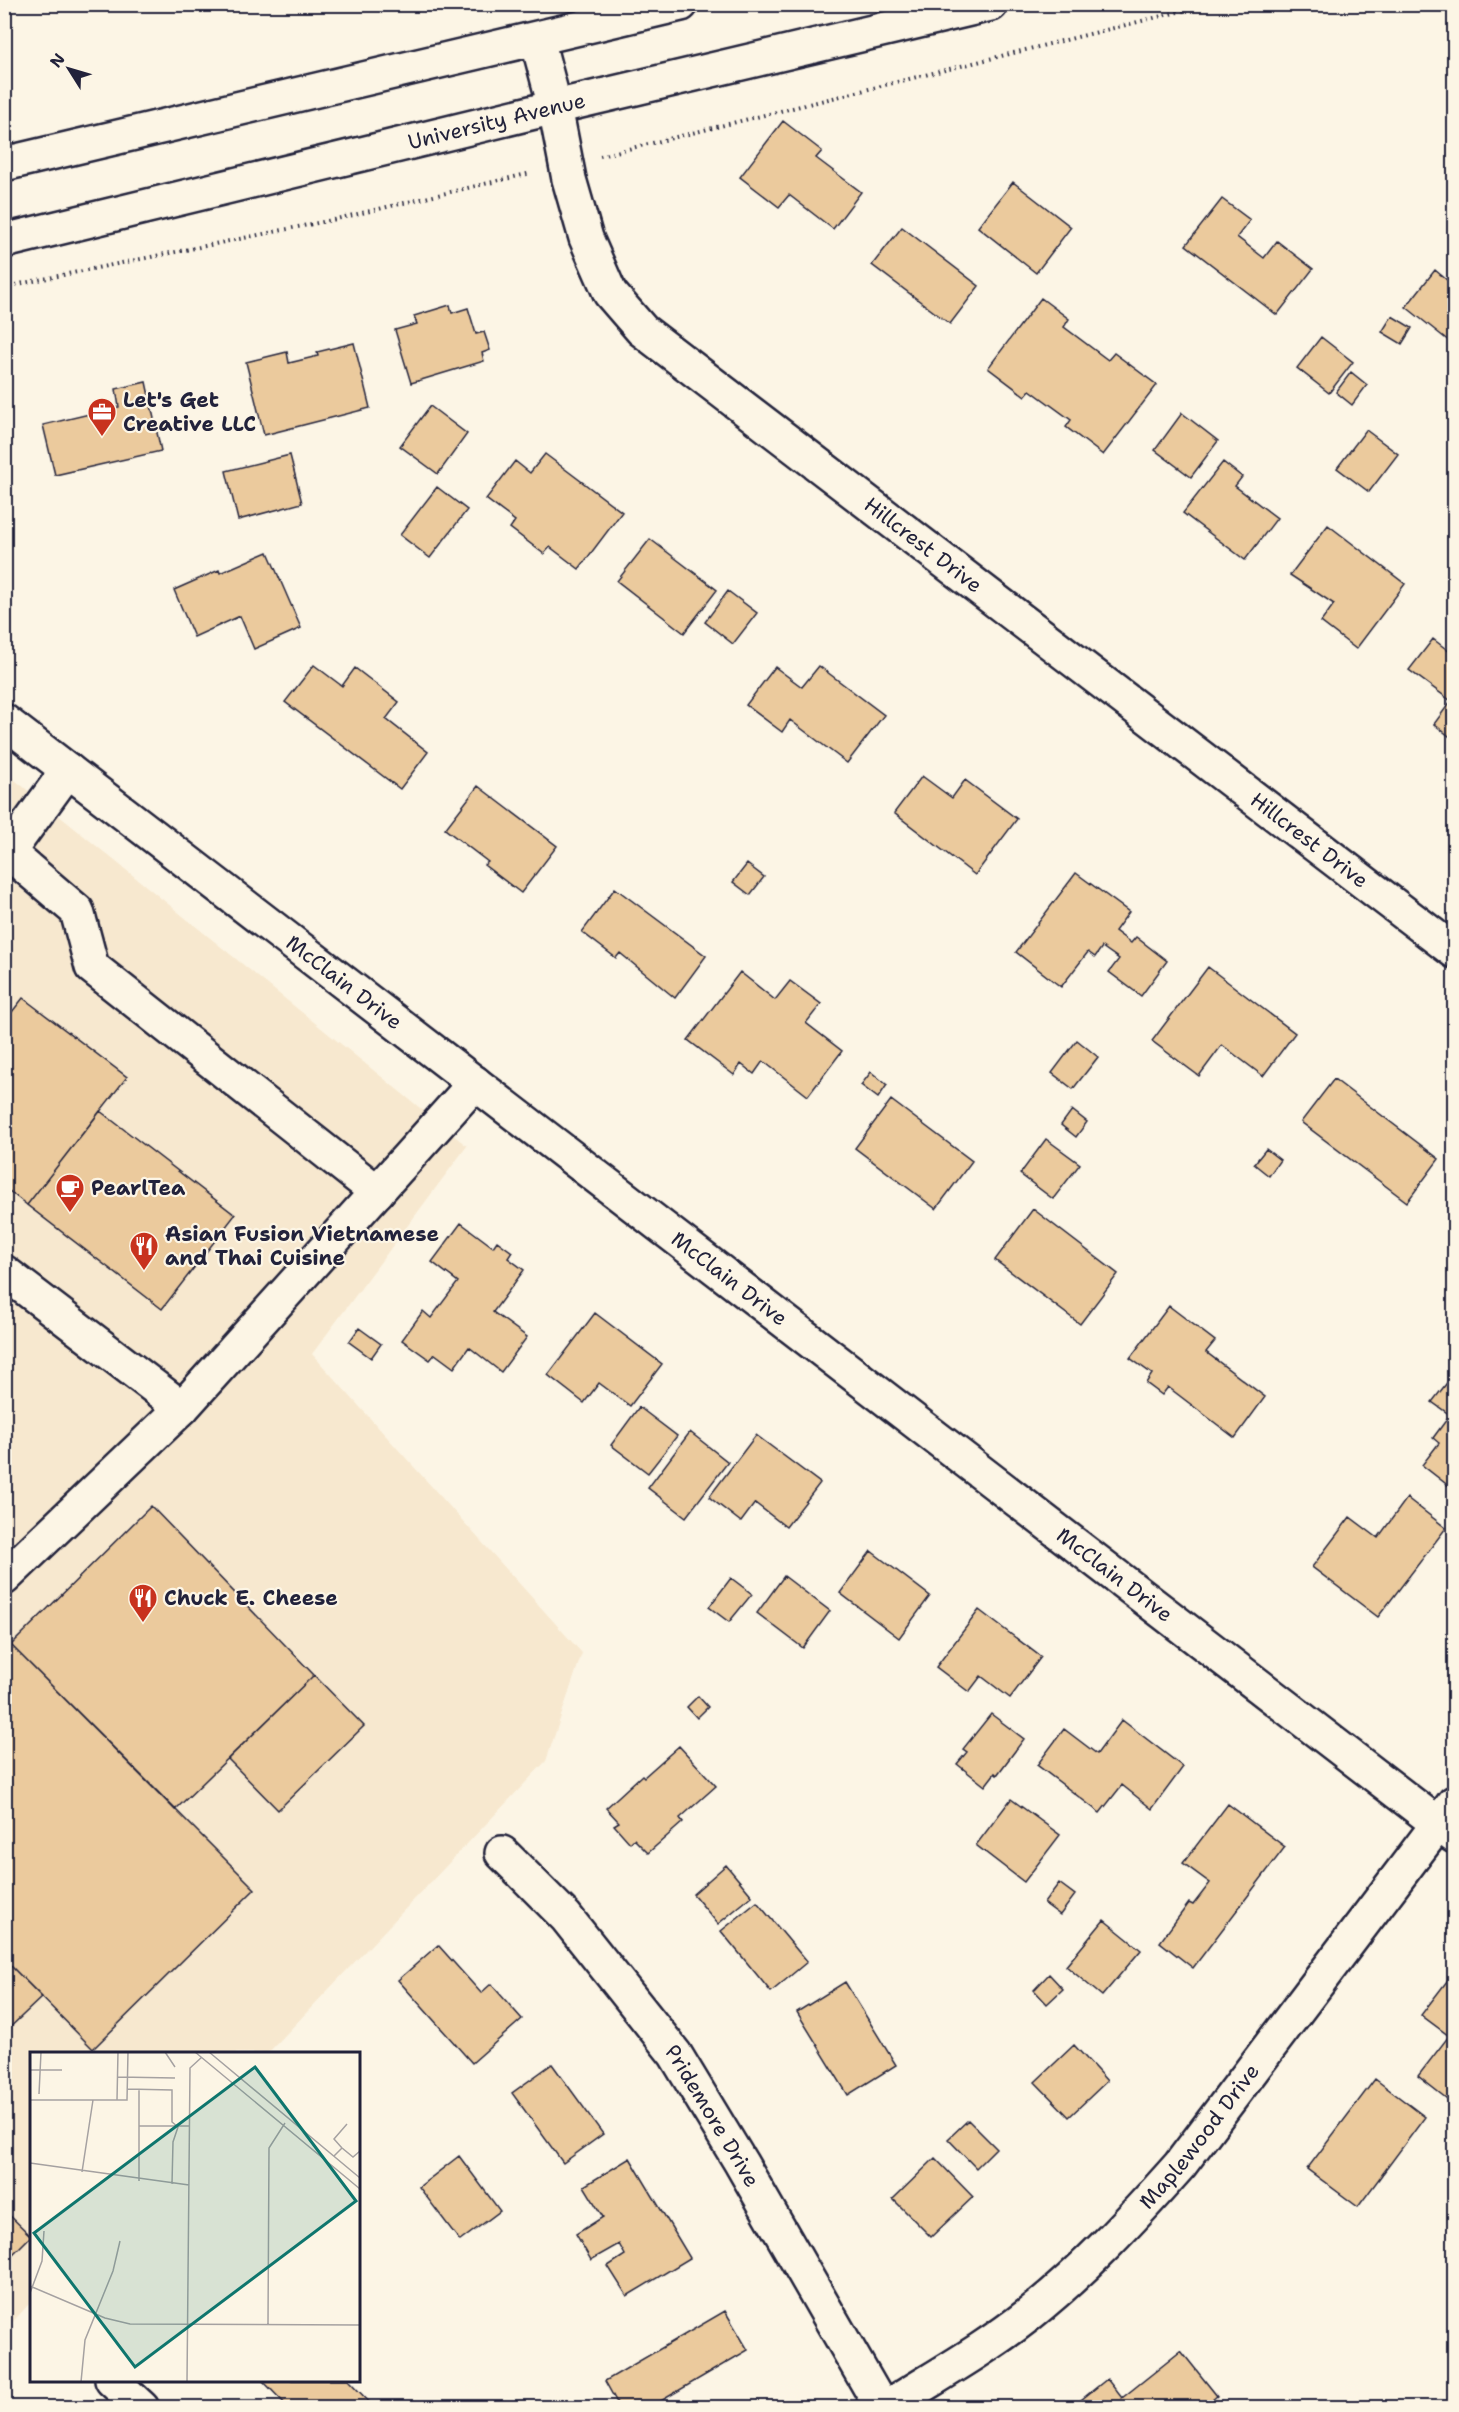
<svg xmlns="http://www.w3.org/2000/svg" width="1459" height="2412" viewBox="0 0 1459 2412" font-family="'Shantell Sans',sans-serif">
<rect width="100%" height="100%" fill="#fcf5e5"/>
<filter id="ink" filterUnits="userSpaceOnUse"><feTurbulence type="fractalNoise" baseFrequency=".0167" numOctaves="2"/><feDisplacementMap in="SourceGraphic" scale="12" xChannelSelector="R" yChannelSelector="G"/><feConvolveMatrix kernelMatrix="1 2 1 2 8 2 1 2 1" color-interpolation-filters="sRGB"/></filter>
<g filter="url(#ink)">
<path fill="#f7e8cf" d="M 5,772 L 467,1146 L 312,1354 L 582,1653 L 546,1761 L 268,2053 L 32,2054 L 31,2302 L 5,2330 Z"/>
<path fill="#ebca9d" stroke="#22223b" stroke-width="1.5" d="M 783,121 L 822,151 L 816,158 L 861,192 L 833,229 L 789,195 L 779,207 L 740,177 Z
M 1013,182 L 1071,227 L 1036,273 L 978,227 Z
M 1222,199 L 1250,220 L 1237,237 L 1264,258 L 1277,241 L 1313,269 L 1277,315 L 1186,245 Z
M 902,227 L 979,286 L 950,324 L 872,265 Z
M 1435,270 L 1454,286 L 1454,336 L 1450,342 L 1406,307 Z
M 1041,298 L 1069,319 L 1064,327 L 1108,360 L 1114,353 L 1157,385 L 1103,455 L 1066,427 L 1071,420 L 1030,390 L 1025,396 L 988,368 Z
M 450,305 L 452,313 L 468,308 L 476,334 L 484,332 L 490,350 L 482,353 L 484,361 L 411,383 L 395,330 L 417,324 L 414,316 Z
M 1392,316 L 1412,328 L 1402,344 L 1382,332 Z
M 1321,337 L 1353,362 L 1329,393 L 1297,368 Z
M 354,343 L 370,408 L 264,435 L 246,362 L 287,352 L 289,363 L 318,356 L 317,352 Z
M 1351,372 L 1367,385 L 1352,405 L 1336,392 Z
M 146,382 L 161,451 L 55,475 L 43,425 L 119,407 L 116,389 Z
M 430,406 L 467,434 L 438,474 L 400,446 Z
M 1182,413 L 1218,441 L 1191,477 L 1155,450 Z
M 1366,430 L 1398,454 L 1369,492 L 1337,468 Z
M 545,454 L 622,512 L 579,569 L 550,547 L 544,554 L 510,528 L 515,521 L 486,499 L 515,461 L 530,473 Z
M 290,455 L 302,503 L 238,520 L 226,471 Z
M 1223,462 L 1242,477 L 1235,486 L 1277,518 L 1245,560 L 1183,513 Z
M 437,487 L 467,510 L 430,558 L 400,535 Z
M 1328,525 L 1405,584 L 1356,649 L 1321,622 L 1334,604 L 1290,575 Z
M 650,539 L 717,590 L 684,633 L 617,581 Z
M 268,552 L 301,628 L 254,649 L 240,616 L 194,637 L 174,590 L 219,570 L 220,573 Z
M 728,591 L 757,613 L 733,644 L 705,622 Z
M 1433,639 L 1454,655 L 1454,740 L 1434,724 L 1451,701 L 1409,670 Z
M 314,665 L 342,686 L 355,668 L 399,702 L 386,719 L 428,752 L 400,789 L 285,702 Z
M 819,666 L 884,715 L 847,763 L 790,720 L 782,732 L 746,705 L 775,667 L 802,687 Z
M 922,776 L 952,798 L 965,780 L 1017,819 L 975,875 L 894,813 Z
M 478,786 L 557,846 L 521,893 L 484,865 L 488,862 L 445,829 Z
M 747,864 L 764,877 L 750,895 L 733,882 Z
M 1076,873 L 1129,912 L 1115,931 L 1131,943 L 1136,937 L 1167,961 L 1141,996 L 1109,972 L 1119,959 L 1102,947 L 1095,957 L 1088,952 L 1061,987 L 1016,952 Z
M 615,888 L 706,956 L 675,998 L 620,953 L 616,958 L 582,932 Z
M 1208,967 L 1295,1033 L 1263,1076 L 1222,1045 L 1199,1076 L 1152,1041 Z
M 740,972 L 775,1000 L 790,981 L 821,1004 L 806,1023 L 842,1051 L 808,1096 L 763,1061 L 754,1074 L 741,1064 L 734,1075 L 688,1040 Z
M 23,998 L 127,1077 L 27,1205 L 4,1187 L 4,1022 Z
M 1077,1040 L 1098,1057 L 1073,1089 L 1052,1073 Z
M 871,1072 L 887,1085 L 878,1098 L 861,1085 Z
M 1334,1079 L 1439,1159 L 1407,1202 L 1301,1122 Z
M 891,1100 L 972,1161 L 936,1209 L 855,1148 Z
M 1072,1110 L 1087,1122 L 1076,1137 L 1061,1125 Z
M 100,1111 L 235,1215 L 162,1309 L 27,1205 Z
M 1046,1139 L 1080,1164 L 1053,1199 L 1020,1174 Z
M 1266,1149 L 1280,1160 L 1269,1176 L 1254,1164 Z
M 1033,1209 L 1118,1274 L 1080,1324 L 995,1260 Z
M 461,1223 L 493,1247 L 497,1241 L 512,1252 L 508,1258 L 524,1270 L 493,1312 L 527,1337 L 501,1372 L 469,1347 L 454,1368 L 435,1354 L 430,1360 L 402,1340 L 423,1311 L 431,1318 L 458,1282 L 432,1262 Z
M 1169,1306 L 1215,1341 L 1206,1352 L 1265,1397 L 1235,1438 L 1168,1387 L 1162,1395 L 1146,1383 L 1152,1374 L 1130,1358 Z
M 595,1313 L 662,1364 L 630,1406 L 599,1383 L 584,1403 L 548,1375 Z
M 359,1328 L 381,1344 L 371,1358 L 349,1342 Z
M 1450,1379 L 1454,1383 L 1454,1490 L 1422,1465 L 1439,1443 L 1433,1438 L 1450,1415 L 1432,1402 Z
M 639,1407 L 677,1436 L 648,1473 L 611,1445 Z
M 690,1432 L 728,1462 L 686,1517 L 648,1488 Z
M 756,1435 L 820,1483 L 786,1527 L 755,1503 L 741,1522 L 709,1497 Z
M 1407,1498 L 1446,1528 L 1378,1617 L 1312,1567 L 1350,1517 L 1378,1538 Z
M 151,1506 L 314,1675 L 175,1810 L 11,1645 Z
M 871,1551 L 930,1596 L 899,1638 L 840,1593 Z
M 784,1576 L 830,1611 L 803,1648 L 757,1613 Z
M 731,1578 L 752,1594 L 729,1622 L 709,1607 Z
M 979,1610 L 1041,1657 L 1010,1698 L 981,1676 L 969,1692 L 936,1667 Z
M 11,1645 L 255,1889 L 93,2049 L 4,1959 L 4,1651 Z
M 314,1675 L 364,1726 L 278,1810 L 228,1759 Z
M 698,1696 L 708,1707 L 697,1718 L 687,1707 Z
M 991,1714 L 1024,1739 L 997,1775 L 995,1773 L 985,1786 L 957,1764 L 967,1752 L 963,1749 Z
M 1122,1720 L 1183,1767 L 1152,1809 L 1122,1785 L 1100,1813 L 1037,1765 L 1064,1729 L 1097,1754 Z
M 679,1746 L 716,1786 L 680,1818 L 683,1822 L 648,1853 L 634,1839 L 630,1843 L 614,1825 L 619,1822 L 606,1808 L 642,1775 L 644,1777 Z
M 1011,1799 L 1060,1835 L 1024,1882 L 976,1845 Z
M 1228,1804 L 1285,1847 L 1193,1968 L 1160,1942 L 1189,1903 L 1193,1905 L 1210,1883 L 1183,1863 Z
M 726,1865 L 752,1896 L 718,1924 L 693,1894 Z
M 1059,1883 L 1075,1895 L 1060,1915 L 1044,1903 Z
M 757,1902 L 807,1962 L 771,1992 L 721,1931 Z
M 1104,1920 L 1141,1950 L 1102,1996 L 1066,1966 Z
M 438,1945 L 481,1993 L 491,1984 L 522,2019 L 472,2063 L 398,1980 Z
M 4,1959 L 42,1997 L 4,2033 Z
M 1454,1972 L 1454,2097 L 1451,2102 L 1418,2076 L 1449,2036 L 1421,2015 Z
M 1049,1974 L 1063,1989 L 1047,2004 L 1034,1990 Z
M 845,1982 L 896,2065 L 848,2095 L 797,2012 Z
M 1074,2045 L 1107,2081 L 1069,2117 L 1035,2082 Z
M 552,2064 L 603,2134 L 563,2163 L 512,2093 Z
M 1375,2079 L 1425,2117 L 1358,2207 L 1307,2169 Z
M 968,2120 L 996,2148 L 976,2168 L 948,2139 Z
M 459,2156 L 500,2211 L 460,2241 L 419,2187 Z
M 630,2158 L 690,2258 L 627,2296 L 608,2266 L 625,2255 L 619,2244 L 591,2260 L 576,2234 L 603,2217 L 584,2186 Z
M 935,2158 L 973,2197 L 931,2237 L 893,2199 Z
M 4,2210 L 31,2236 L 4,2263 Z
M 725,2311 L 748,2350 L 649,2408 L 620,2408 L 605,2381 Z
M 1181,2351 L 1217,2396 L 1202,2408 L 1071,2408 L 1107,2379 L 1122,2398 Z
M 262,2380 L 348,2380 L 375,2408 L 289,2408 Z"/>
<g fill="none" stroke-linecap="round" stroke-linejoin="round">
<g stroke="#22223b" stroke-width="38">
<g id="minor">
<path id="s1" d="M 537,39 L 555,107 L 569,179 L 586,238 L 610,293 L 642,330 L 1454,951"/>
<path id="s2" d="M 4,721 L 1454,1836"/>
<path d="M 4,854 L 9,853 L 77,911 L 92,967 L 377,1192"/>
<path d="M 4,858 L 68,770"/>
<path d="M 4,1272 L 182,1408"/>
<path d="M 4,1578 L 182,1408 L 475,1083"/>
<path id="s3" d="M 502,1853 L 566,1917 L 675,2054 L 741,2163 L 882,2408"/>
<path d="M 112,2380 L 142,2408"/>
<path id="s4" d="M 886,2408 C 933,2378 984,2350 1027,2316 C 1084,2271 1132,2219 1180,2165 L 1454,1803"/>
</g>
</g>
<g stroke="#22223b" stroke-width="38">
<g id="major">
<path d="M 4,164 L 681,4"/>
<path id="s5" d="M 4,241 L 555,107 L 991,4"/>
</g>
</g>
<path stroke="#22223b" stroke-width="4" stroke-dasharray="1.5 4.5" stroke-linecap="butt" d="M 600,156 L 1210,4
M 4,287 L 332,220 L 531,173"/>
<use href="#minor" stroke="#fcf5e5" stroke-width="33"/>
<use href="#major" stroke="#fcf5e5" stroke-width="33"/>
</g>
</g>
<defs>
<g id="office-pin" transform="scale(1.5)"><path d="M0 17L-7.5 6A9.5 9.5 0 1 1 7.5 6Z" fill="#c8321e" stroke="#fcf5e5"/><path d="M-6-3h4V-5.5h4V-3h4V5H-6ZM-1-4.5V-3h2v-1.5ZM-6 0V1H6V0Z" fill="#fff"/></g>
<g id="cafe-pin" transform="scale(1.5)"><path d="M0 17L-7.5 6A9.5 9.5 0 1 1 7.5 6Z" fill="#c8321e" stroke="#fcf5e5"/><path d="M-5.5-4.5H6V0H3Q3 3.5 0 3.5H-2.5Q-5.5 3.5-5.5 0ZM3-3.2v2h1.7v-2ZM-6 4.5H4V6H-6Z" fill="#fff"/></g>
<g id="restaurant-pin" transform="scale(1.5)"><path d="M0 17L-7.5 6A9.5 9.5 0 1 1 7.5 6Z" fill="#c8321e" stroke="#fcf5e5"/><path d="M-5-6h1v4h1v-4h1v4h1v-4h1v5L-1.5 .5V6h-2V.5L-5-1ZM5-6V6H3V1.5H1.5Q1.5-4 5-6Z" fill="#fff"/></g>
</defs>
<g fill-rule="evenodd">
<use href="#office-pin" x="102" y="412"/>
<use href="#cafe-pin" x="70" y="1188"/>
<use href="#restaurant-pin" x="144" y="1246"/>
<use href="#restaurant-pin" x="143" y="1598"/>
</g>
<g text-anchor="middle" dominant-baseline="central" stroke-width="4.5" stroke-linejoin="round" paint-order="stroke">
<g font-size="21" fill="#22223b" stroke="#fcf5e5">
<text stroke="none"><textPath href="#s5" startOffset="507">University Avenue</textPath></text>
<text stroke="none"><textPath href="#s1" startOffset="668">Hillcrest Drive</textPath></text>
<text stroke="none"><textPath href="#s1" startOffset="1154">Hillcrest Drive</textPath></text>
<text stroke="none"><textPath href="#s2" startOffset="429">McClain Drive</textPath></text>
<text stroke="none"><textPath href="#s2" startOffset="915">McClain Drive</textPath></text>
<text stroke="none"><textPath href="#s2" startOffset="1401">McClain Drive</textPath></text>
<text stroke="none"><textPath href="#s3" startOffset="338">Pridemore Drive</textPath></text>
<text stroke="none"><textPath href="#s4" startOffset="418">Maplewood Drive</textPath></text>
</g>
<g font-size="21" font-weight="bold" fill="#22223b" stroke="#fcf5e5" text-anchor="start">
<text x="123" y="400">Let's Get<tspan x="123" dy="24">Creative LLC</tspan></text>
<text x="91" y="1188">PearlTea</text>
<text x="165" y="1234">Asian Fusion Vietnamese<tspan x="165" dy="24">and Thai Cuisine</tspan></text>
<text x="164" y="1598">Chuck E. Cheese</text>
</g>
</g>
<g transform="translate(30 2052)">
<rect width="330" height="330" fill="#fcf5e5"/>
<path fill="none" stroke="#a5a1a1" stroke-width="1.5" d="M 135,0 L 145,15M 165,0 L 330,137M 179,0 L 330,126M 0,18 L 32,18M 88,25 L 145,26M 97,37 L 142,38 L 142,70 L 148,75 L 143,90 L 142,132M 9,42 L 11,0M 0,48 L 97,48 L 98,0M 87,48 L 88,0M 109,74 L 159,74M 312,96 L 304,87 L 317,72M 304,104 L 312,96 L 323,105 L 330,99M 0,111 L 159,133M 52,120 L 63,48M 109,129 L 109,38M 0,234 L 75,266 L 100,272 L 330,273M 0,241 L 12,209 L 14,179M 238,272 L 239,96 L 255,71M 51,330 L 55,288 L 83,219 L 90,189M 157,330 L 160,16 L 172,5"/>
<path fill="#0f766e" fill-opacity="0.15" stroke="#0f766e" stroke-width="3" d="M 225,15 L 326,149 L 105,315 L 4,181 Z"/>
<rect width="330" height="330" fill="none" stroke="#22223b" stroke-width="3"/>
</g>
<rect width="1459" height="2412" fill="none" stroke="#fcf5e5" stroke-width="24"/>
<rect x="12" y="12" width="1435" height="2388" fill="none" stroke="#22223b" stroke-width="2" filter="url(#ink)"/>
<g transform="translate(69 69) rotate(307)" stroke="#fcf5e5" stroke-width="4.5" paint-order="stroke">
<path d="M0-4.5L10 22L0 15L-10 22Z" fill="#22223b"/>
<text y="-9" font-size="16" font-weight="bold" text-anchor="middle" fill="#22223b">N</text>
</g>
</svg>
